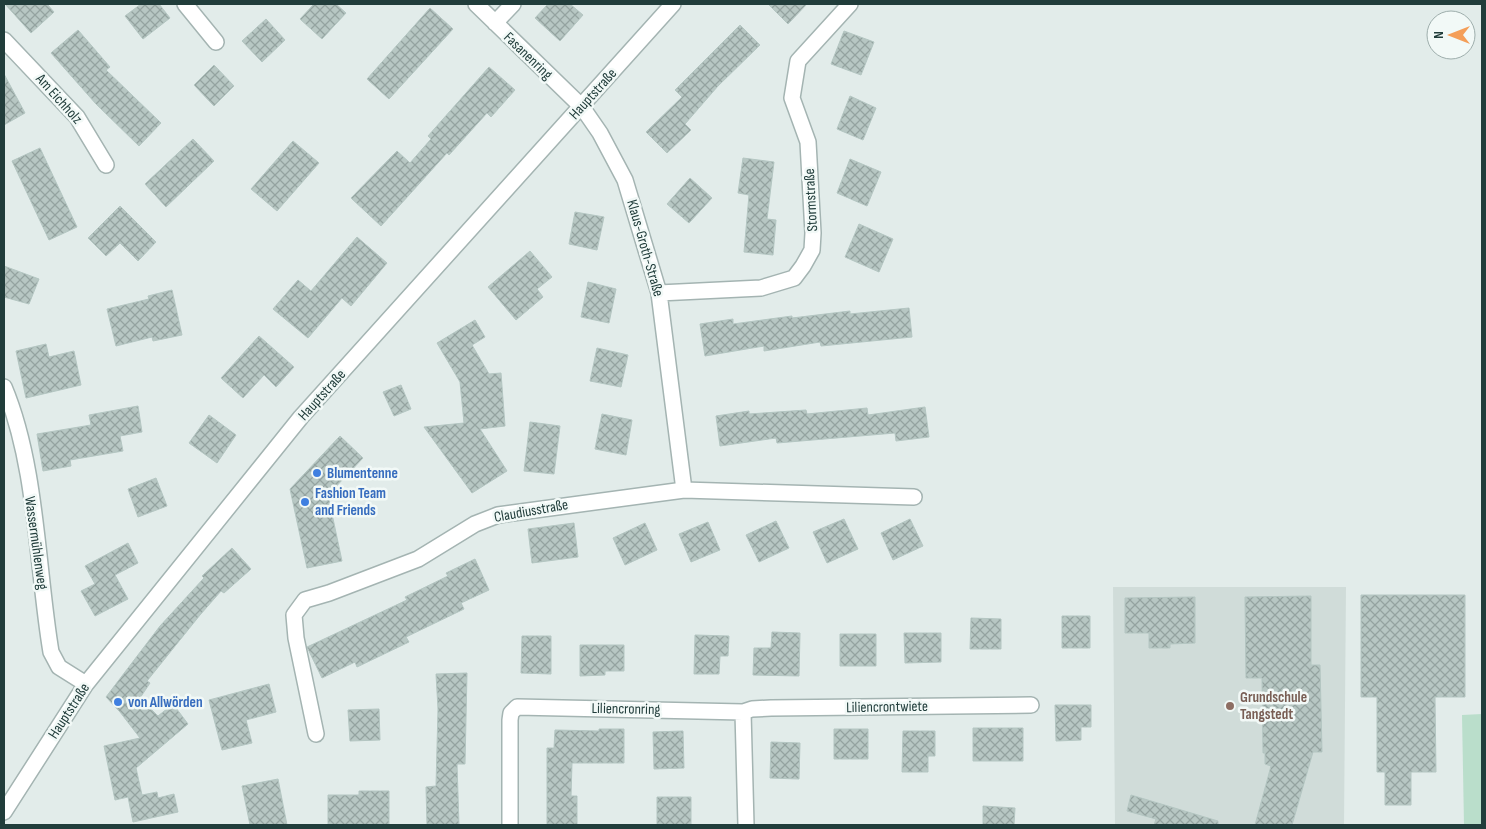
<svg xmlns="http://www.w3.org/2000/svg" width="1486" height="829" viewBox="0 0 1486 829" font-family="'Sofia Sans Condensed',sans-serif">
<defs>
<pattern id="building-cross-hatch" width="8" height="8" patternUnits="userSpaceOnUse" patternTransform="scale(1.25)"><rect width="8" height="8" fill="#b7c7c3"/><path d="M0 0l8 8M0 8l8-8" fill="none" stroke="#94a3a0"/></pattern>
</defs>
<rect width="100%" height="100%" fill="#e2ecea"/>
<path fill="#d0dcd9" d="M 1113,587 L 1346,587 L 1344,825 L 1115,825 Z"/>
<path fill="#badecb" d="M 1482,714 L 1482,825 L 1464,825 L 1462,715 Z"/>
<path fill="url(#building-cross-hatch)" stroke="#b4c6c2" d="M 5,4 L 47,4 L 54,12 L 31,33 Z
M 141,4 L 159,4 L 170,18 L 143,39 L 125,16 Z
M 314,4 L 336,4 L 346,13 L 322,39 L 300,19 Z
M 548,4 L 570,4 L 583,15 L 560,41 L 535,18 Z
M 768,4 L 807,4 L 788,24 Z
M 430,8 L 453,29 L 389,99 L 367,79 Z
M 266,19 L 285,40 L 262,62 L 242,41 Z
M 740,25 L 760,45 L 718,86 L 685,124 L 691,130 L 667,153 L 646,132 L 682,97 L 675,90 Z
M 78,30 L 110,67 L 106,70 L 161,123 L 139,146 L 96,104 L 51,53 Z
M 844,31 L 874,42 L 861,75 L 831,64 Z
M 214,65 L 234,86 L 214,106 L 194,85 Z
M 489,67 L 515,90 L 491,117 L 487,113 L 449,155 L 447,153 L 381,226 L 351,198 L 397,151 L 410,163 L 431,139 L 428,136 Z
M 4,74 L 25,113 L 4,125 Z
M 850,96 L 876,108 L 863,140 L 837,129 Z
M 193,139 L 214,161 L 166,207 L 145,184 Z
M 293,141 L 319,163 L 277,211 L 251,189 Z
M 40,148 L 77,227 L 49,240 L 12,161 Z
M 743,158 L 774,162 L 767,219 L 776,220 L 773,255 L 744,252 L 749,195 L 738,193 Z
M 850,159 L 881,172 L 867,206 L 837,193 Z
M 690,178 L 712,198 L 689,223 L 667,204 Z
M 120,206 L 156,242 L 138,261 L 120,243 L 106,256 L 88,238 Z
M 575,212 L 604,217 L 597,250 L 569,244 Z
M 859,224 L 893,239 L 879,272 L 845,257 Z
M 357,237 L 387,263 L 351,306 L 342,298 L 308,338 L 273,309 L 298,280 L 311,291 Z
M 530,251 L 552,277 L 537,289 L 543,297 L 516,320 L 488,287 Z
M 4,266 L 39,279 L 29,304 L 4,297 Z
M 588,282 L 616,289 L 609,323 L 581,317 Z
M 172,290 L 182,335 L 153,341 L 152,337 L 116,346 L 107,309 L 149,299 L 148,296 Z
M 909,308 L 912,337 L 821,346 L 820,342 L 764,351 L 764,346 L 705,356 L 700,324 L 733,319 L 733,324 L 792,316 L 792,318 L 850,311 L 850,314 Z
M 475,320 L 485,337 L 472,345 L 489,374 L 501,373 L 505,426 L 480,429 L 507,471 L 472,493 L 424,427 L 464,423 L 460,382 L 437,343 Z
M 259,336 L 294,367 L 276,387 L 264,375 L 243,398 L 221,378 Z
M 46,344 L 49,357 L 74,351 L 81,385 L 26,398 L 16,351 Z
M 597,348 L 628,355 L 621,387 L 590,381 Z
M 401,385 L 411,409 L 394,416 L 383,392 Z
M 138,406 L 142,432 L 120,436 L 123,451 L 70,460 L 71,466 L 43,471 L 37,434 L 91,425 L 89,415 Z
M 925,407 L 929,437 L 896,441 L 895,433 L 777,443 L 776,438 L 720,446 L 716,416 L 749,411 L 749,414 L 806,410 L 807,414 L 867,408 L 868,415 Z
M 602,414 L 632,420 L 626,455 L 595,449 Z
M 209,415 L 236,435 L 217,463 L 189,443 Z
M 530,422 L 560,426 L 554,474 L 524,471 Z
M 340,436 L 363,458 L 328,495 L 342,561 L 307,568 L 290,489 Z
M 156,478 L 167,506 L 138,517 L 128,489 Z
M 844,519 L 858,549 L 827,563 L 813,532 Z
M 910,519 L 923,546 L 893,560 L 881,533 Z
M 776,521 L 789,548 L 759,562 L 746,535 Z
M 708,522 L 720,550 L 691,562 L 679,534 Z
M 574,523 L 578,557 L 532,563 L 528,529 Z
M 645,523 L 657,550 L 625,565 L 613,538 Z
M 128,543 L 138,563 L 115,575 L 128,599 L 95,616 L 81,591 L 95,584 L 85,566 Z
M 232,548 L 251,569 L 224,593 L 221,591 L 200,615 L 147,681 L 150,683 L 140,698 L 158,716 L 173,704 L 188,724 L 136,768 L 142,795 L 157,792 L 158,798 L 174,794 L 178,812 L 133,822 L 128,797 L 115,800 L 104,746 L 140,738 L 120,712 L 106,697 L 160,626 L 204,578 L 202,576 Z
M 475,559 L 489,590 L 461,603 L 464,609 L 406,637 L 409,642 L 357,667 L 355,662 L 322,678 L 307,647 L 407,600 L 405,597 L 448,576 L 446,573 Z
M 1361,595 L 1465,595 L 1465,697 L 1435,697 L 1436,772 L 1411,772 L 1411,805 L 1385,805 L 1385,772 L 1377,772 L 1377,697 L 1361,697 Z
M 1311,596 L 1311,665 L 1320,665 L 1322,752 L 1313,752 L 1292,825 L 1255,825 L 1271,766 L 1265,764 L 1265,753 L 1263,753 L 1262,678 L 1246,678 L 1245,597 Z
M 1195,597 L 1195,643 L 1170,644 L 1170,648 L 1149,648 L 1149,633 L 1125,633 L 1125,598 Z
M 1062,616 L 1090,616 L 1090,648 L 1062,648 Z
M 971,618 L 1001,619 L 1001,649 L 970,649 Z
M 772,632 L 800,633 L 799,676 L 753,675 L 754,648 L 771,648 Z
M 904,633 L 941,633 L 941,662 L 905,663 Z
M 840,634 L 876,634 L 876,666 L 840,666 Z
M 695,635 L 729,636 L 728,656 L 720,656 L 719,674 L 694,674 Z
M 522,636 L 551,636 L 551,674 L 521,673 Z
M 580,645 L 624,645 L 624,671 L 605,671 L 605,675 L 580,676 Z
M 467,673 L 465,764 L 457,764 L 459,825 L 427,825 L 426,787 L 436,786 L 438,709 L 436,674 Z
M 269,684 L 276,712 L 246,720 L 252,743 L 222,750 L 209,700 Z
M 1055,705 L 1091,705 L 1091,727 L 1081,727 L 1081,740 L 1056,741 Z
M 379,709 L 380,740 L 350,741 L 348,710 Z
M 973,728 L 1023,728 L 1023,761 L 973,761 Z
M 599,729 L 624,729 L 624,763 L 572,763 L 571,796 L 577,796 L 577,825 L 547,825 L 547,748 L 554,748 L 555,730 L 599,731 Z
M 834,729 L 868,729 L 868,759 L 834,759 Z
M 683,731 L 684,768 L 654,769 L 653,732 Z
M 903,731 L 935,731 L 935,756 L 928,756 L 928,772 L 902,772 Z
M 771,742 L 800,743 L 799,779 L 770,778 Z
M 278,779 L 287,825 L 250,825 L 242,786 Z
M 359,791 L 389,791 L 389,825 L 328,825 L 328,795 L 359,795 Z
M 1131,795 L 1218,821 L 1218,825 L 1154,825 L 1156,819 L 1127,811 Z
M 657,797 L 691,797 L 691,825 L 657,825 Z
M 983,806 L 1015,808 L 1014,825 L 983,825 Z"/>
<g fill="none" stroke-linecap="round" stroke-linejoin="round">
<g stroke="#a4b4b2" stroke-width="18">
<path id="minor" d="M 185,4 L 216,42
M 476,4 L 582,107 L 600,133 L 625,180 L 659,293 L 684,490
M 495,23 L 513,4
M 4,40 L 77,117 L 106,165
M 659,293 L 761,288 L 794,278 L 803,266 L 812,250 L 813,233 L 808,142 L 792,98 L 798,61 L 850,4
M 4,387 C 37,465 37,569 51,652 L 59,667 L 86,684
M 743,712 L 746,825
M 316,734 L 296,638 L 294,615 L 305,600 L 329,593 L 418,559 L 475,524 L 498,515 L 684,490 L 914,497
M 4,812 L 86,684 L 301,417 L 673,4
M 510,825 L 510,720 L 511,713 L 517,707 L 743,712 L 752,709 L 771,708 L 1031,705"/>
</g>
<use href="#minor" stroke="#fff" stroke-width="15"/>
</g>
<g fill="#3f7fe0" stroke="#f2f9f7" stroke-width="2">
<circle cx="317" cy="473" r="5"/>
<circle cx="305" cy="502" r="5"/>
<circle cx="118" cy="702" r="5"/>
</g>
<circle fill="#8d6e63" stroke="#f2f9f7" stroke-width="2" cx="1230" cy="706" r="5"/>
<g text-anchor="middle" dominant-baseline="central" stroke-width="5" stroke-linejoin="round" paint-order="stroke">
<g font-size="15" fill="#213d3b" stroke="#f2f9f7">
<text transform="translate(528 56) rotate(44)">Fasanenring</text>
<text transform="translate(593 94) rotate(-48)">Hauptstraße</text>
<text transform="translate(59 99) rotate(48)">Am Eichholz</text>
<text transform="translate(811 200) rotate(-93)">Stormstraße</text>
<text transform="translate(645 248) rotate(74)">Klaus-Groth-Straße</text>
<text transform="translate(322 395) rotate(-48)">Hauptstraße</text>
<text transform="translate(531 511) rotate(-10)">Claudiusstraße</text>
<text transform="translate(36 543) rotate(82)">Wassermühlenweg</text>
<text transform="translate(887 707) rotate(-1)">Liliencrontwiete</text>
<text transform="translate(626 709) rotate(1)">Liliencronring</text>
<text transform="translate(69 711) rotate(-57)">Hauptstraße</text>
</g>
<g font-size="15" font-weight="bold" fill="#366cbe" stroke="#f2f9f7" text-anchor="start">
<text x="327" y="473">Blumentenne</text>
<text x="315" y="493">Fashion Team<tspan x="315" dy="17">and Friends</tspan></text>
<text x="128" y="702">von Allwörden</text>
</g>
<g font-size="15" font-weight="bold" fill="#785e54" stroke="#f2f9f7" text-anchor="start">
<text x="1240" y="697">Grundschule<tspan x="1240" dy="17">Tangstedt</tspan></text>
</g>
</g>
<rect width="1486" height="829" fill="none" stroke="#213d3b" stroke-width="10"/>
<g transform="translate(1451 35) rotate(270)"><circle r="24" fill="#f2f9f7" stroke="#9eaeac"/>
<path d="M0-4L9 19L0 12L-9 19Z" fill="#f49e58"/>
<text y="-8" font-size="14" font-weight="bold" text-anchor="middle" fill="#213d3b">N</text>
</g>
</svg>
